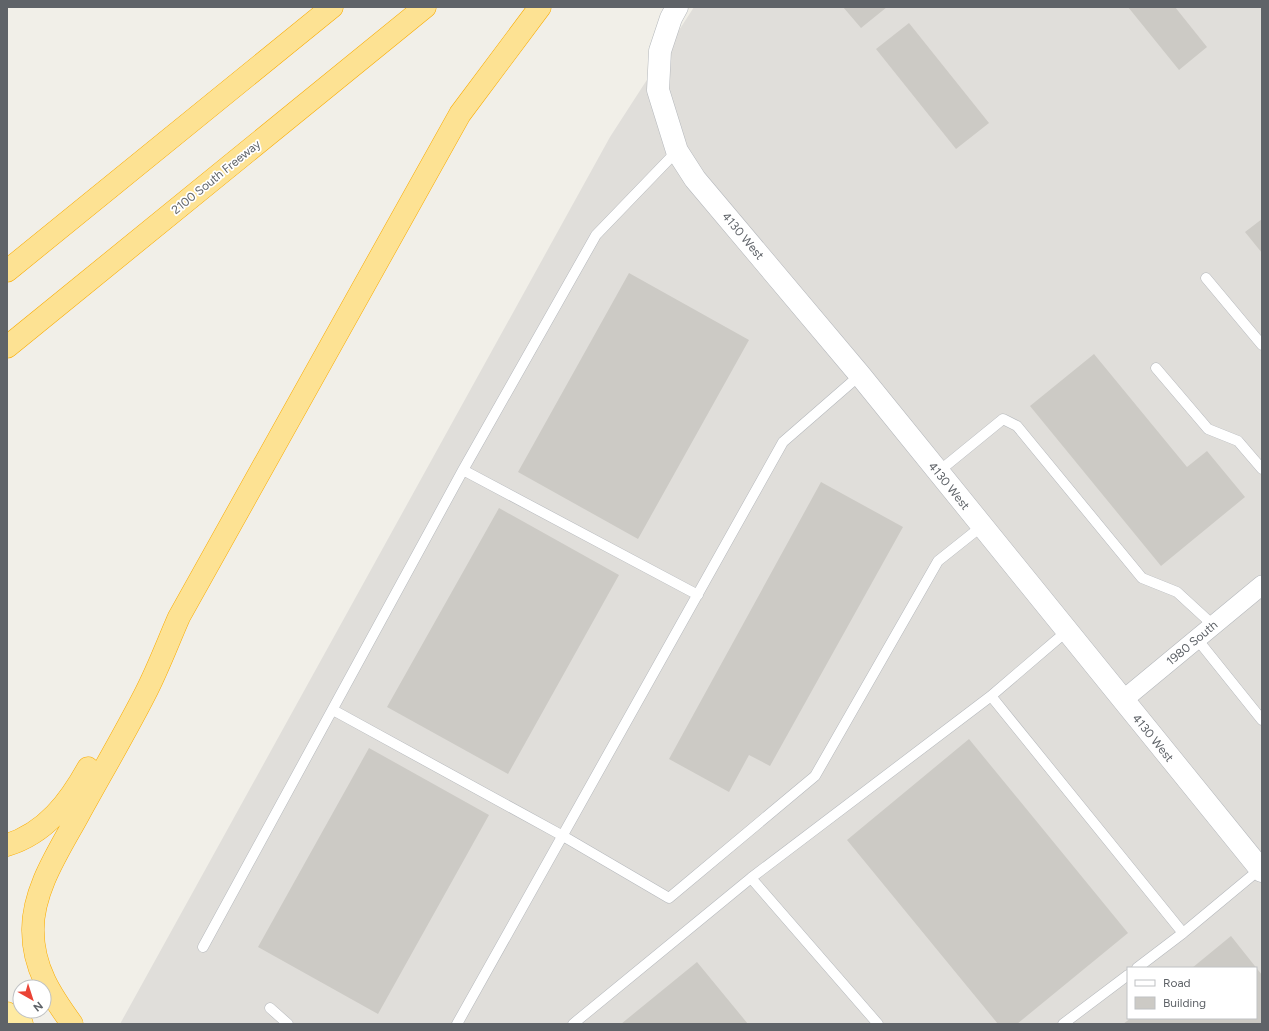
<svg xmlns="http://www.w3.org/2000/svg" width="1269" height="1031" viewBox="0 0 1269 1031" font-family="Figtree,sans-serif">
<rect width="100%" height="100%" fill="#f1efe8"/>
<path fill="#e0deda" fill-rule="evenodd" d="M 694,7 L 1262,7 L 1262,1024 L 120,1024 L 610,137 ZM 1128,968 L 1256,968 L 1256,1018 L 1128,1018 Z"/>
<path fill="#cccac5" d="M 843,7 L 887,7 L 861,28 Z
M 1128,7 L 1175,7 L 1207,47 L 1179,70 Z
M 909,23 L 989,123 L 956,149 L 876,49 Z
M 1262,219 L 1262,253 L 1245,232 Z
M 629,273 L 749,340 L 638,539 L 518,472 Z
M 1094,354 L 1187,467 L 1207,451 L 1245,497 L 1161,566 L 1030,406 Z
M 821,482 L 903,527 L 770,766 L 749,755 L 729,792 L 669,759 Z
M 499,508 L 619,575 L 508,774 L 387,707 Z
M 969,739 L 1128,933 L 1017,1024 L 998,1024 L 847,840 Z
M 369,748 L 489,815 L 378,1014 L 258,947 Z
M 1231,936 L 1262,975 L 1262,1024 L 1123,1024 L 1131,1018 L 1256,1018 L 1256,968 L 1192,968 Z
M 697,962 L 748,1024 L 621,1024 Z"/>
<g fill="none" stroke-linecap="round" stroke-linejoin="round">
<g stroke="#b5b8bc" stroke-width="11">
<path id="service" d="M 1206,278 L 1262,345
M 1156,368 L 1208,429 L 1238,441 L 1262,469
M 463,470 L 698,595
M 938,472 L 1003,419 L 1017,426 L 1142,578 L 1177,592 L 1213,625
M 1067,631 L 991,696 L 1183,933
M 1197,639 L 1262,720
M 333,710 L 563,836 L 669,898 L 815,776 L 938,561 L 982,526
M 751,878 L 878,1024
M 203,947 L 463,470 L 596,235 L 677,151
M 1137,968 L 1183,933 L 1260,869
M 270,1008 L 288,1024
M 457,1024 L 783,442 L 860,375
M 573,1024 L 751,878 L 991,696
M 1063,1024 L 1128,975"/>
</g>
<g stroke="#b5b8bc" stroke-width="20">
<path id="minor" d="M 1123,700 L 1262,585"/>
</g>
<g stroke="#b5b8bc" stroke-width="23">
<path id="tertiary" d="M 677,7 L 671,18 L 660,51 L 658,90 L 677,151 L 695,179 L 860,375 L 1262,871"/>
</g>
<g stroke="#f9ab00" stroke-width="23">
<path id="trunk" d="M 7,1013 L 22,1024"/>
</g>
<g stroke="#f9ab00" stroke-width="23">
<path id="motorway" d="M 7,271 L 332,7
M 7,347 L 425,7
M 7,845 C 46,833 69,802 88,768
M 72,1024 C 51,995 33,968 33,931 C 32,890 60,849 79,814 C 101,774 124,735 145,694 C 158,669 168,642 179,617 L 460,114 L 540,7"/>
</g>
<use href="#service" stroke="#fff" stroke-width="10"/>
<use href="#minor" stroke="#fff" stroke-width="19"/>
<use href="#tertiary" stroke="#fff" stroke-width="22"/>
<use href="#trunk" stroke="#feeaa1" stroke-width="22"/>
<use href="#motorway" stroke="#fde293" stroke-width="22"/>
</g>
<g text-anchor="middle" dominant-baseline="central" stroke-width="3.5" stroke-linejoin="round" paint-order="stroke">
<g font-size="12" fill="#5f6368" stroke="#fff">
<text transform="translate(216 177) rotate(-39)">2100 South Freeway</text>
<text transform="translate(743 236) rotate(50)">4130 West</text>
<text transform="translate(949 486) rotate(51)">4130 West</text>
<text transform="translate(1192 643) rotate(-40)">1980 South</text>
<text transform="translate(1153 738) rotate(51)">4130 West</text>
</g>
</g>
<rect width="1269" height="1031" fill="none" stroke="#5f6368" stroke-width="16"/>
<rect x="1127" y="967" width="130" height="52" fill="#ffffff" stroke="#bfc1c3"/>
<rect x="1135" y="980" width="20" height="6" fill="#ffffff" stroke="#bfc1c3"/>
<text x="1163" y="987" font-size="12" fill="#5f6368">Road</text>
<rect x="1135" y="997" width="20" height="12" fill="#cccac5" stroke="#bfc1c3"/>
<text x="1163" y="1007" font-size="12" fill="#5f6368">Building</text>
<g transform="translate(32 999) rotate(141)"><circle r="19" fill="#ffffff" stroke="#bfc1c3"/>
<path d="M0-3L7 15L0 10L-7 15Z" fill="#ea4335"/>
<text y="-6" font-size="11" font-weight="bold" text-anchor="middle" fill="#5f6368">N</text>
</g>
</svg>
